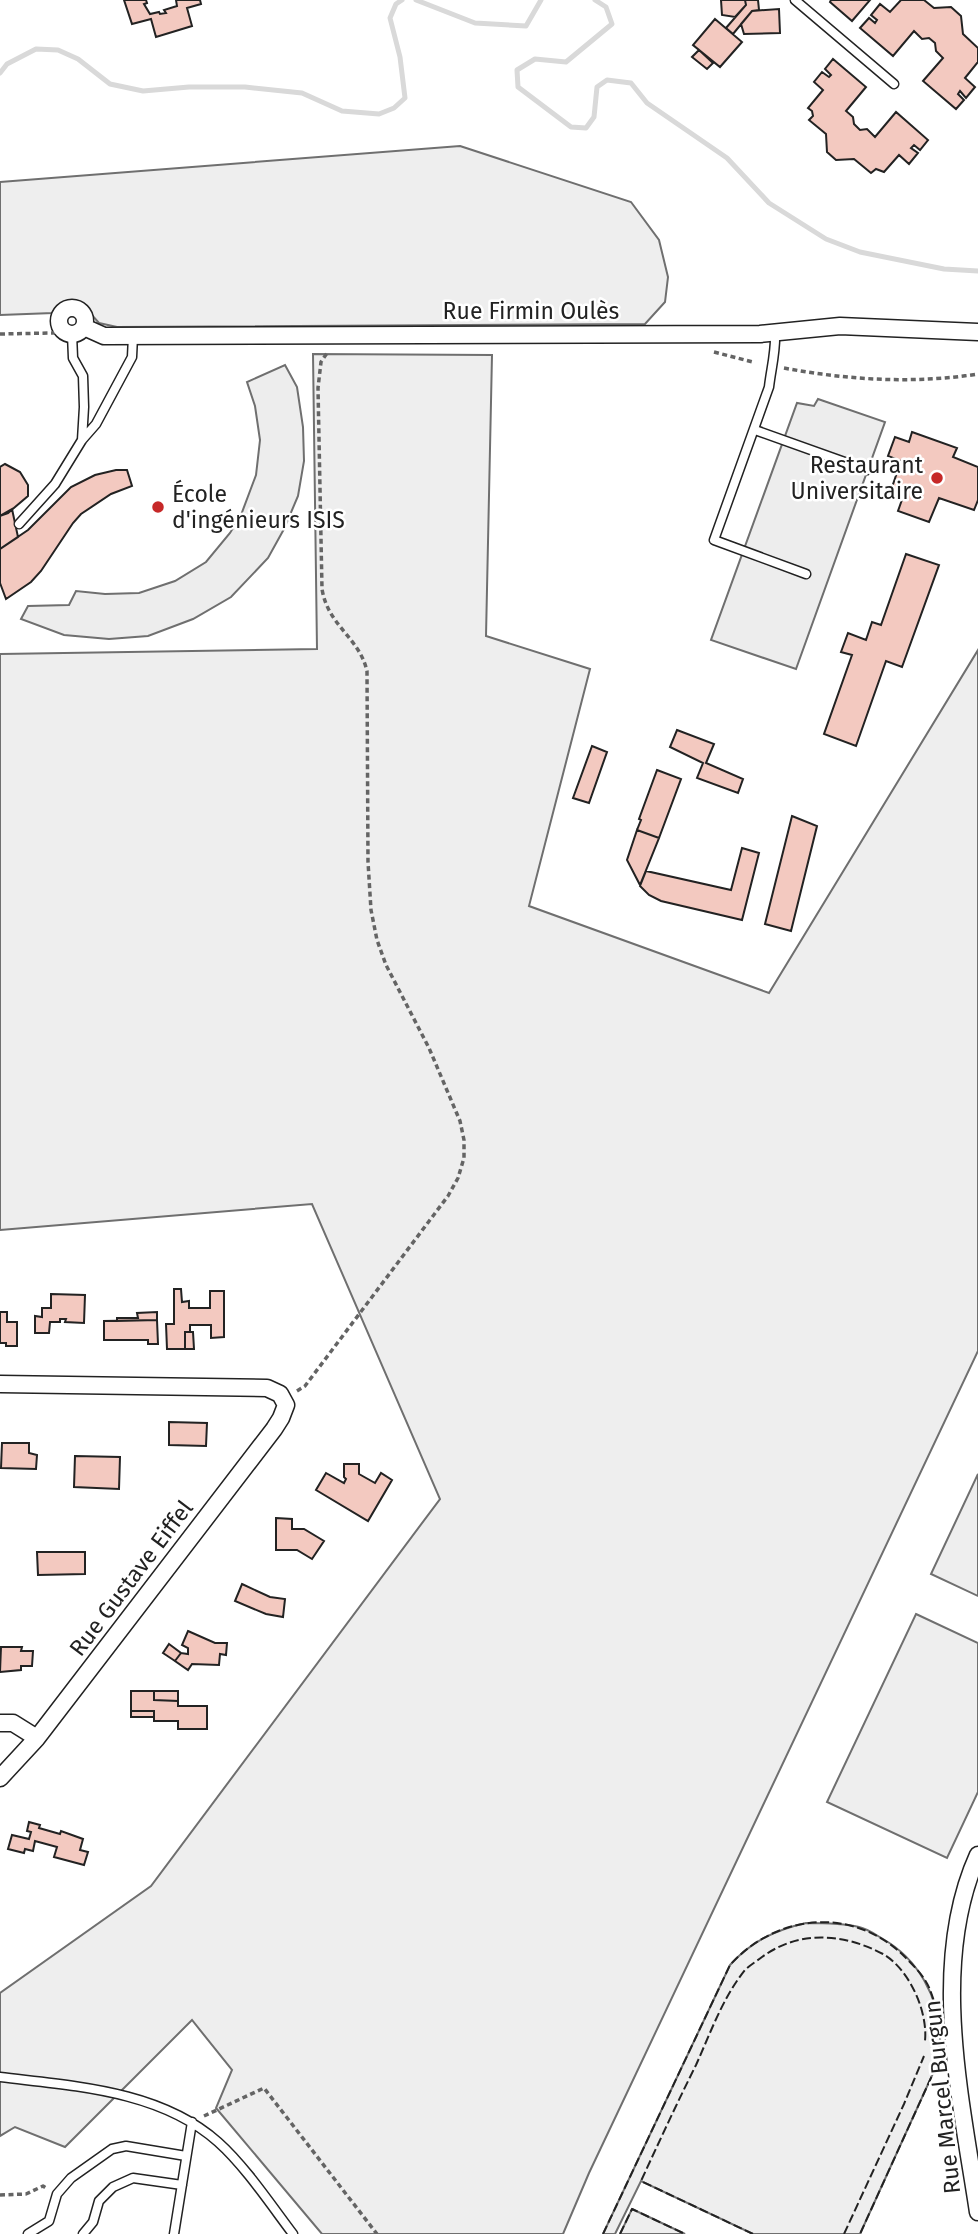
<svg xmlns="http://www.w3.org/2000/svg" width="978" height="2234" viewBox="0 0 978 2234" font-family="'Fira Sans',sans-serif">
<rect width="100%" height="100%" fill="#fff"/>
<path fill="#eee" stroke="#6f6f6f" stroke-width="2" d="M 460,146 L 631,202 L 659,240 L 668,277 L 665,302 L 645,324 L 117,327 L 99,323 L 83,305 L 74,302 L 58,306 L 53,313 L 0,315 L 0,182 Z
M 313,354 L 492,355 L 486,636 L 590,669 L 529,906 L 769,993 L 978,650 L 978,1351 L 589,2173 L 563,2234 L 322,2234 L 216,2108 L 232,2070 L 192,2020 L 65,2147 L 15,2127 L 0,2136 L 0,1993 L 151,1886 L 440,1499 L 312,1204 L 0,1230 L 0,654 L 317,649 Z
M 978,1474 L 978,1596 L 931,1574 Z
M 916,1614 L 978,1643 L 978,1792 L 947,1858 L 827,1802 Z
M 806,1923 C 824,1923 842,1923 859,1927 C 868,1929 876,1935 883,1939 C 918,1959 939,1997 940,2037 C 941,2047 937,2059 935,2069 L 860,2234 L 753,2234 L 641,2181 L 615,2234 L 603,2234 L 730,1965 C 752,1941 775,1930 806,1923 Z
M 632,2209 L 685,2234 L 620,2234 Z"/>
<path fill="#ededed" stroke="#6f6f6f" stroke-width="2" d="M 285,365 L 297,387 L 303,427 L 304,461 L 298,496 L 284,529 L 268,558 L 231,597 L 193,619 L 148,636 L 109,639 L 64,635 L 21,619 L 28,606 L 69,605 L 76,591 L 105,594 L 139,593 L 175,581 L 206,562 L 230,533 L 241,515 L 256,475 L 260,440 L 255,406 L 247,382 Z
M 818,399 L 885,422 L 796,669 L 711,640 L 797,403 L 814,406 Z"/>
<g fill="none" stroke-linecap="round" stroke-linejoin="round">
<path stroke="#d9d9d9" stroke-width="5" d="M 416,0 L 475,23 L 526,26 L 541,0
M 595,0 L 606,7 L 612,24 L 566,62 L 535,59 L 517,70 L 518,87 L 571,127 L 586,128 L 594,117 L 597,87 L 607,80 L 631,83 L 647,103 L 727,158 L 769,203 L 826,239 L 860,252 L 944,269 L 978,271
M 0,73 L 7,64 L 36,49 L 58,50 L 78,59 L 110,84 L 143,91 L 189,87 L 245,87 L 302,93 L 342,111 L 379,114 L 394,108 L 405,98 L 400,57 L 390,18 L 396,4 L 402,0"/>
</g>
<path fill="#f3c9c0" stroke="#222" stroke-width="2" d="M 124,0 L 146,0 L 147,3 L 144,4 L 150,14 L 159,12 L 160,14 L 166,13 L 164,10 L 177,6 L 176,0 L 200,0 L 201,4 L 187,8 L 192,26 L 156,37 L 151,19 L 132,24 Z
M 721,0 L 745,0 L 746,5 L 735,17 L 722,15 Z
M 745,0 L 758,0 L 759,10 L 752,11 L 733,34 L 726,28 L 746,5 Z
M 831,0 L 870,0 L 852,21 L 830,2 Z
M 901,0 L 924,0 L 934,8 L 951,7 L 961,16 L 963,34 L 978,48 L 978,62 L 965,78 L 975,87 L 966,98 L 960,91 L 958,94 L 964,100 L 956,109 L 923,81 L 943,58 L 936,51 L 935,43 L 929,38 L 922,39 L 914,31 L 893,56 L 860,28 L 869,18 L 875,23 L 877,20 L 871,15 L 880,4 L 890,12 Z
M 779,9 L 780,33 L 744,34 L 741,24 L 752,11 Z
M 715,19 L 742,42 L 720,67 L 693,45 Z
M 699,50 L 713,63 L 707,69 L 692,57 Z
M 833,59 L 866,87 L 846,111 L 853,117 L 854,124 L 860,130 L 867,129 L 875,137 L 896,112 L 928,140 L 920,150 L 914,145 L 911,148 L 918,153 L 909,164 L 899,155 L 884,172 L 876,169 L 871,173 L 854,159 L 836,160 L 827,152 L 826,134 L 809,120 L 813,116 L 812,111 L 808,108 L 823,90 L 814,82 L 822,72 L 829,77 L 831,75 L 825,69 Z
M 912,432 L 957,448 L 953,457 L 978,467 L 978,500 L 974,510 L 939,498 L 929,522 L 898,511 L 904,494 L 891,490 L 901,461 L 888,456 L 895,437 L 909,442 Z
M 5,464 L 20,472 L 28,485 L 28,496 L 8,513 L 0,516 L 0,467 Z
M 116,470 L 127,470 L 132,486 L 111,494 L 81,514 L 73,523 L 41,571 L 31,582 L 6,599 L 0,583 L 0,549 L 28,530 L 71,487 L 95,475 Z
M 12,509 L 18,537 L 0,549 L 0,516 Z
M 906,554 L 939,565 L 902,667 L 886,661 L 856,746 L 824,734 L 852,655 L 841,652 L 848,633 L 866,640 L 872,622 L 881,625 Z
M 677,730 L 714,744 L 706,763 L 743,779 L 738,793 L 697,778 L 703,763 L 670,747 Z
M 592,746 L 607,752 L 589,803 L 573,798 Z
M 657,770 L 681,779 L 659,838 L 637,830 L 641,820 L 639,819 Z
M 792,816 L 817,826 L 791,931 L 765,924 Z
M 637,830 L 659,838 L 640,885 L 627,860 Z
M 742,848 L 759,853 L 742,920 L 661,901 L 649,895 L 640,886 L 646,871 L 731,890 Z
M 174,1289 L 181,1289 L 182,1302 L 189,1301 L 189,1308 L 210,1308 L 210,1291 L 224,1291 L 224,1337 L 211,1338 L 211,1325 L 190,1325 L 190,1332 L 185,1332 L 185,1349 L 167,1349 L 166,1324 L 174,1324 Z
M 51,1294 L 85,1295 L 84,1323 L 65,1322 L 66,1319 L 60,1319 L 60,1322 L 50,1322 L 49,1333 L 35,1333 L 35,1316 L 42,1317 L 42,1308 L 51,1308 Z
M 0,1312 L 7,1312 L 7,1322 L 17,1322 L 17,1346 L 6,1346 L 6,1343 L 0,1343 Z
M 157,1312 L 157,1320 L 117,1321 L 117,1318 L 138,1318 L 137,1313 Z
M 157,1320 L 158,1344 L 148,1344 L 148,1340 L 104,1340 L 104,1321 Z
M 185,1332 L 193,1332 L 194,1349 L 185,1349 Z
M 169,1422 L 207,1423 L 206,1446 L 169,1445 Z
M 2,1443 L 29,1443 L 29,1453 L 37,1455 L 36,1469 L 1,1468 Z
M 75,1456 L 120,1457 L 119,1489 L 74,1487 Z
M 344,1464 L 359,1464 L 359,1474 L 375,1483 L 381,1473 L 392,1480 L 368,1521 L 316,1490 L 326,1473 L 344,1483 L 346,1479 L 344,1477 Z
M 276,1518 L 292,1519 L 292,1529 L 304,1529 L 324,1541 L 312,1559 L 297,1550 L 276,1550 Z
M 37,1552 L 85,1552 L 85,1574 L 38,1575 Z
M 242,1584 L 270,1597 L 285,1599 L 283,1617 L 266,1614 L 235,1601 Z
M 188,1631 L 215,1643 L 227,1643 L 226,1655 L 220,1654 L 219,1665 L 192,1664 L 188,1670 L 175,1661 L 181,1653 L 188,1654 L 188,1648 L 182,1645 Z
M 169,1644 L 181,1653 L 175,1661 L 163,1653 Z
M 1,1647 L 22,1647 L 21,1651 L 33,1651 L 32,1666 L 21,1666 L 21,1670 L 0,1672 Z
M 131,1691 L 154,1691 L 154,1700 L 178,1701 L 178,1706 L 207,1706 L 207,1729 L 178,1729 L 178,1721 L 154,1721 L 154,1711 L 131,1711 Z
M 154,1691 L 178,1691 L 178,1701 L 154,1700 Z
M 131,1711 L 154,1711 L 154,1717 L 131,1717 Z
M 29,1822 L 40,1825 L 39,1828 L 60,1834 L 61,1831 L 83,1839 L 80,1850 L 88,1852 L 84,1865 L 54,1857 L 57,1847 L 35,1841 L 33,1851 L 25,1849 L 24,1853 L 8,1849 L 12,1835 L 29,1839 L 31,1832 L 27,1831 Z"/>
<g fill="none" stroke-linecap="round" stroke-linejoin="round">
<g stroke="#222" stroke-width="11">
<path id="service" d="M 795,0 L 894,84
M 775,333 C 776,351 771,369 769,387 L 714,540 L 806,574
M 72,334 L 73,358 L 83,376 L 84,407 L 82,440
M 755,430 L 867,470
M 19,524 L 55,484 L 82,440 L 96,424 L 132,357 L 133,336
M 0,2077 C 73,2086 160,2090 218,2142 C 245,2166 271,2205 293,2234
M 28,2234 L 49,2221 L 57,2194 L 71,2178 L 112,2149 L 126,2146 L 186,2156
M 83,2234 L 93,2222 L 99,2201 L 113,2187 L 133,2178 L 182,2185
M 174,2234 L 192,2122"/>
</g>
<g stroke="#222" stroke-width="19">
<path id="minor" d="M59 321a13 13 0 1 1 26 0a13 13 0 1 1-26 0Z
M 84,327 L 104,336 L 760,334 L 840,326 L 978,332
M 0,1384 L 267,1388 L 280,1394 L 286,1405 L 281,1418 L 274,1429 L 37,1738 L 0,1778
M 0,1723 L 13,1723 L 37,1738
M 978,1855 C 929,1963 961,2099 978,2212"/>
</g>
<path stroke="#646464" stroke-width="3.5" stroke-dasharray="5 3.5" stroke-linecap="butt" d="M 0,334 L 53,333 L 61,328
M 714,352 L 753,362
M 784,368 C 848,380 914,384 978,374
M 297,1391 L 305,1386 L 448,1196 L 458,1178 L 464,1158 L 464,1140 L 460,1121 L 429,1048 L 386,965 L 377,940 L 371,910 L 368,862 L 367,671 C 359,637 328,626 322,589 L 318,388 L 321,362 L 327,353
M 204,2116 L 264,2088 L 377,2234
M 0,2195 L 26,2194 L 43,2186 L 46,2188"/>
<use href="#service" stroke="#fff" stroke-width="8"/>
<use href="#minor" stroke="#fff" stroke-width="16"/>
<path stroke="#222" stroke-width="2" stroke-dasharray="9 3.5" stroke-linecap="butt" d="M 603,2234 L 730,1965 C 777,1913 854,1906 905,1957 C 914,1966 926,1978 930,1990 C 941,2017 940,2041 935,2069 L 860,2234
M 620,2234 L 632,2209 L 685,2234
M 753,2234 L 641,2181 C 659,2142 677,2103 696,2065 C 710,2034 723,1997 745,1970 C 750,1965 757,1961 762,1957 C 799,1930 843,1933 883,1954 C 909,1969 928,2011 925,2041
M 844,2234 L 904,2104 L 924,2056"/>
</g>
<g fill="#c62828" stroke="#fff" stroke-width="2.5">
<circle cx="937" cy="478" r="7"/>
<circle cx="158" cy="507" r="7"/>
</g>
<g text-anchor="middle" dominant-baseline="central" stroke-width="5" stroke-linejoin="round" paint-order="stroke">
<g font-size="23" fill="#222" stroke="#fff">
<text x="531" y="311">Rue Firmin Oulès</text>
<text transform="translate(131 1578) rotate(-53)">Rue Gustave Eiffel</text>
<text transform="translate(942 2097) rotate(-96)">Rue Marcel Burgun</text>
</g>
<g font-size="23" fill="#222" stroke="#fff" text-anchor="end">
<text x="923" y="465">Restaurant<tspan x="923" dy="26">Universitaire</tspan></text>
<text x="172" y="494" text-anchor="start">École<tspan x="172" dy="26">d'ingénieurs ISIS</tspan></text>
</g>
</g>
</svg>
